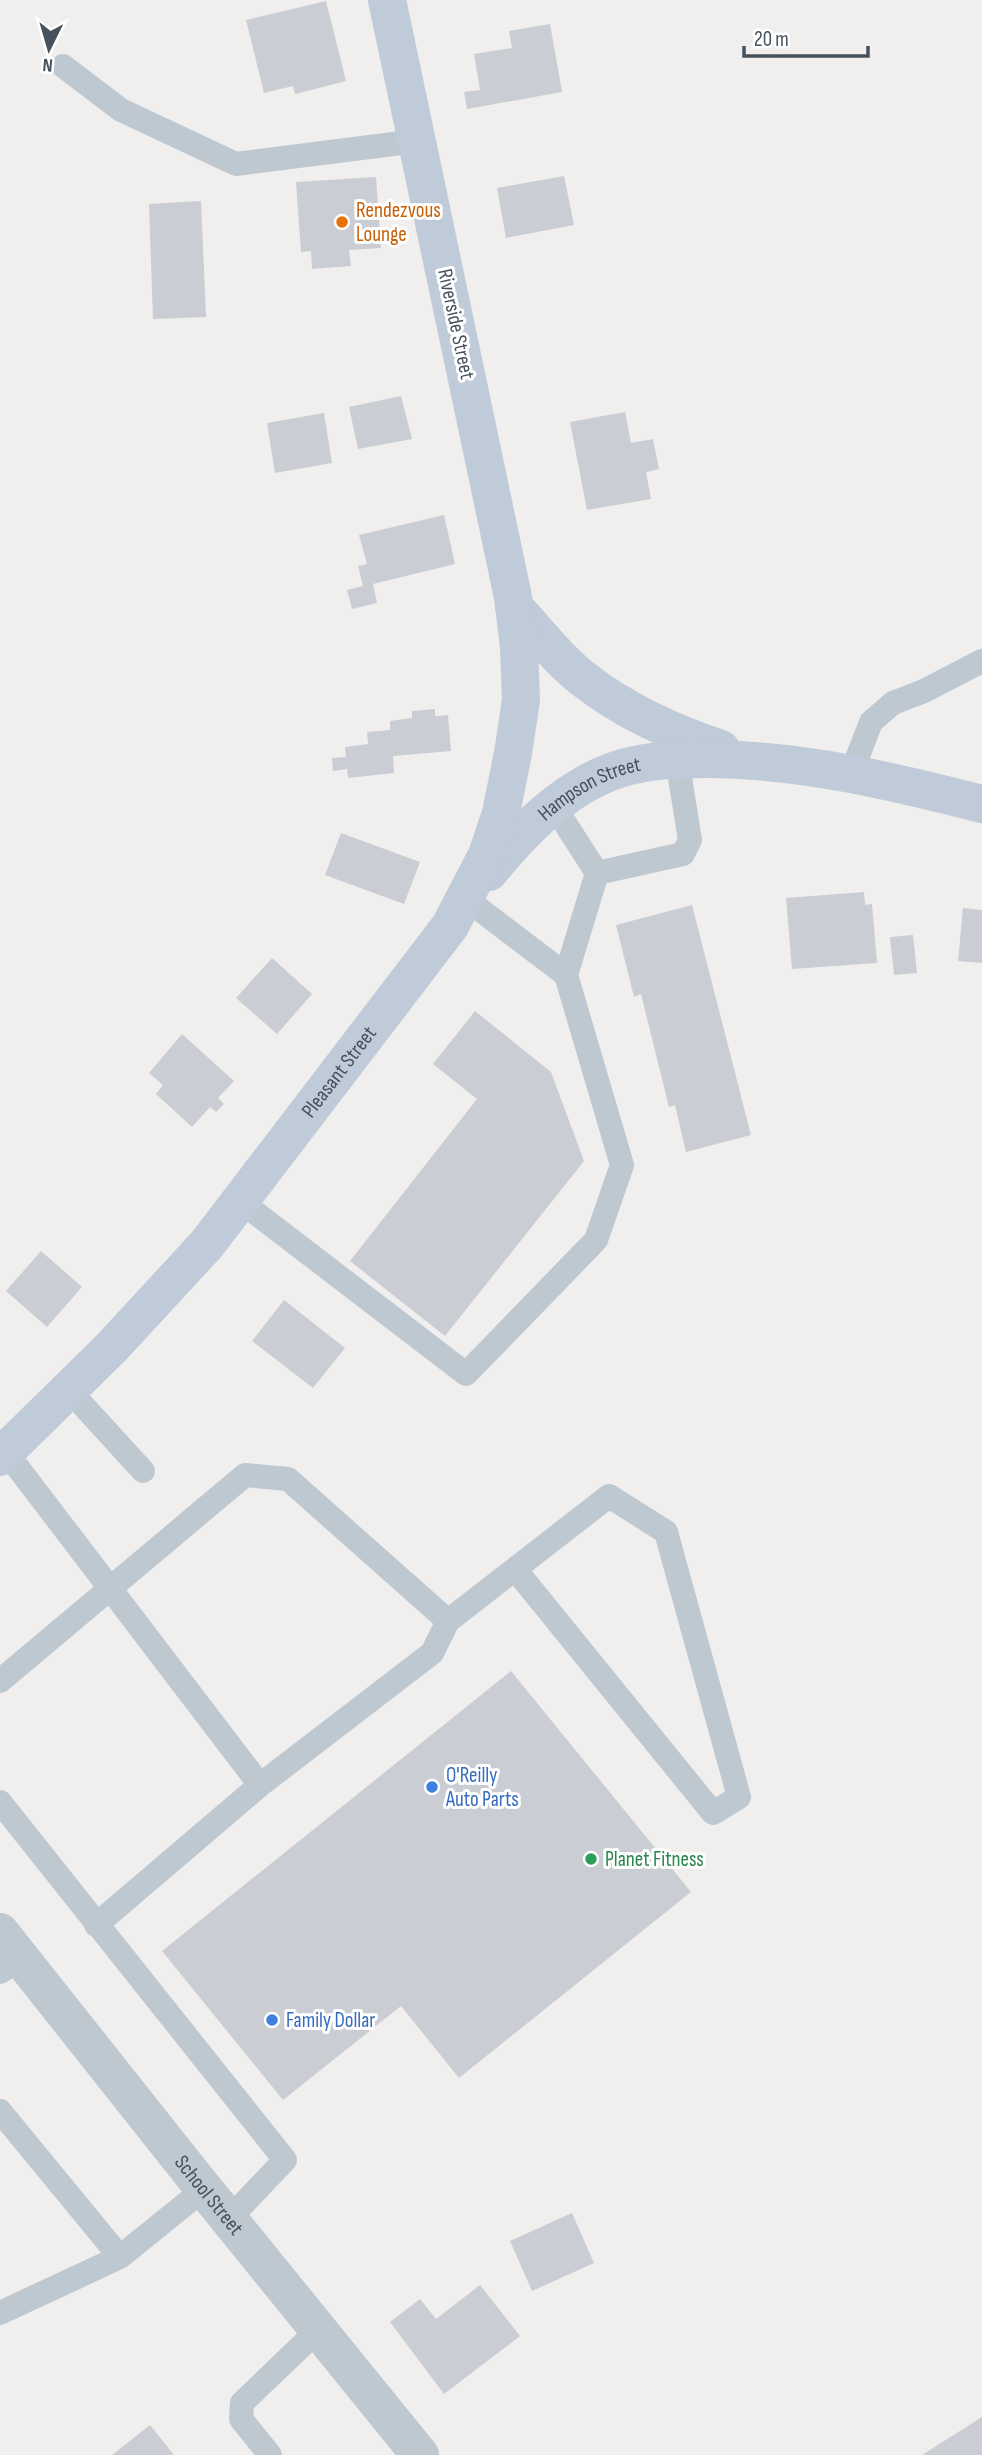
<svg xmlns="http://www.w3.org/2000/svg" width="982" height="2455" viewBox="0 0 982 2455" font-family="'Sofia Sans Condensed',sans-serif">
<rect width="100%" height="100%" fill="#f1eeee"/>
<path fill="#cacdd3" d="M 326,1 L 346,81 L 295,94 L 293,86 L 264,93 L 246,20 Z
M 550,24 L 562,92 L 467,109 L 464,92 L 480,90 L 474,54 L 512,48 L 509,31 Z
M 564,176 L 574,225 L 506,238 L 497,188 Z
M 376,177 L 381,248 L 349,250 L 351,266 L 312,269 L 311,251 L 301,252 L 296,182 Z
M 201,201 L 206,317 L 153,319 L 149,204 Z
M 401,396 L 412,439 L 358,449 L 349,407 Z
M 625,412 L 631,443 L 653,439 L 659,469 L 646,472 L 651,499 L 587,510 L 570,422 Z
M 324,413 L 332,463 L 275,473 L 267,423 Z
M 444,515 L 455,564 L 373,584 L 377,603 L 352,609 L 347,590 L 363,586 L 358,566 L 367,564 L 359,535 Z
M 435,709 L 435,716 L 448,715 L 451,751 L 393,756 L 394,773 L 348,778 L 347,769 L 333,771 L 332,758 L 346,757 L 345,747 L 368,744 L 367,732 L 390,730 L 390,721 L 412,718 L 412,711 Z
M 341,833 L 420,862 L 404,904 L 325,875 Z
M 864,892 L 865,905 L 872,904 L 877,963 L 792,969 L 786,898 Z
M 692,905 L 751,1135 L 686,1152 L 675,1105 L 669,1107 L 641,994 L 634,997 L 616,925 Z
M 963,908 L 982,910 L 982,963 L 958,961 Z
M 913,935 L 917,973 L 894,975 L 890,937 Z
M 272,958 L 312,994 L 277,1034 L 236,998 Z
M 475,1011 L 551,1072 L 584,1161 L 445,1336 L 350,1261 L 477,1099 L 433,1064 Z
M 182,1034 L 234,1081 L 218,1098 L 224,1104 L 216,1112 L 210,1107 L 192,1127 L 156,1094 L 163,1085 L 149,1073 Z
M 41,1251 L 82,1287 L 47,1327 L 6,1291 Z
M 284,1300 L 345,1348 L 313,1388 L 252,1341 Z
M 511,1671 L 691,1892 L 459,2078 L 401,2006 L 283,2100 L 162,1951 Z
M 572,2213 L 594,2263 L 532,2291 L 510,2241 Z
M 480,2285 L 520,2336 L 444,2394 L 390,2322 L 420,2299 L 436,2319 Z
M 982,2417 L 982,2455 L 922,2455 Z
M 150,2425 L 174,2455 L 112,2455 Z"/>
<g fill="none" stroke-linecap="round" stroke-linejoin="round">
<path stroke="#bec8d1" stroke-width="24" d="M 63,66 L 121,110 L 236,164 L 417,141
M 851,774 L 871,722 L 893,703 L 924,691 L 982,661
M 554,806 L 597,873 L 683,854 L 690,840 L 677,759
M 566,975 L 597,873
M 240,1201 L 466,1374 L 596,1240 L 622,1165 L 566,975 L 466,899
M 69,1390 L 143,1471
M 6,1452 L 260,1785 L 96,1925
M 0,1681 L 245,1475 L 288,1479 L 448,1621 L 609,1496 L 666,1532 L 739,1797 L 713,1813 L 515,1569
M 260,1785 L 432,1653 L 448,1621
M 0,1802 L 285,2160 L 229,2219
M 0,1972 L 21,1959
M 0,2111 L 120,2257
M 0,2313 L 120,2257 L 204,2189
M 270,2455 L 241,2419 L 242,2403 L 318,2330"/>
<path stroke="#bec8d1" stroke-width="38" id="s1" d="M 0,1932 L 192,2174 L 420,2455"/>
<g stroke="#bfcbd8" stroke-width="38">
<path d="M 514,607 C 537,631 559,661 586,681 C 626,712 673,733 721,749"/>
<path id="s2" d="M 489,872 C 520,834 555,797 601,776 C 635,760 673,759 710,759 C 803,760 892,781 982,804"/>
<path id="s3" d="M 0,1457 L 111,1348 L 207,1244 L 450,926 L 487,855 L 501,813 L 513,753 L 521,700 L 519,647 L 513,597 L 387,0"/>
</g>
</g>
<circle fill="#e8710a" stroke="#fff" stroke-width="2.5" cx="342" cy="222" r="7"/>
<g fill="#3f7fe0" stroke="#fff" stroke-width="2.5">
<circle cx="432" cy="1787" r="7"/>
<circle cx="272" cy="2020" r="7"/>
</g>
<circle fill="#2e9e5b" stroke="#fff" stroke-width="2.5" cx="591" cy="1859" r="7"/>
<g text-anchor="middle" dominant-baseline="central" stroke-width="6" stroke-linejoin="round" paint-order="stroke">
<g font-size="21" fill="#c56008" stroke="#fff" text-anchor="start">
<text x="356" y="210">Rendezvous<tspan x="356" dy="24">Lounge</tspan></text>
</g>
<g font-size="21" fill="#45515c" stroke="#fff">
<text transform="translate(456 324) rotate(78)">Riverside Street</text>
<text stroke="none"><textPath href="#s2" startOffset="133">Hampson Street</textPath></text>
<text stroke="none"><textPath href="#s3" startOffset="514">Pleasant Street</textPath></text>
<text stroke="none"><textPath href="#s1" startOffset="336">School Street</textPath></text>
</g>
<g font-size="21" fill="#366cbe" stroke="#fff" text-anchor="start">
<text x="446" y="1775">O'Reilly<tspan x="446" dy="24">Auto Parts</tspan></text>
<text x="286" y="2020">Family Dollar</text>
</g>
<g font-size="21" fill="#27864d" stroke="#fff" text-anchor="start">
<text x="605" y="1859">Planet Fitness</text>
</g>
</g>
<g transform="translate(49 49) rotate(185)" stroke="#ffffff" stroke-width="5" paint-order="stroke">
<path d="M0-5L12 26L0 18L-12 26Z" fill="#45515c"/>
<text y="-10" font-size="19" font-weight="bold" text-anchor="middle" fill="#45515c">N</text>
</g>
<path d="M744 46v10h124v-10" fill="none" stroke="#45515c" stroke-width="3.5"/>
<text x="754" y="46" font-size="21" fill="#45515c" stroke="#ffffff" stroke-width="5" paint-order="stroke">20 m</text>
</svg>
